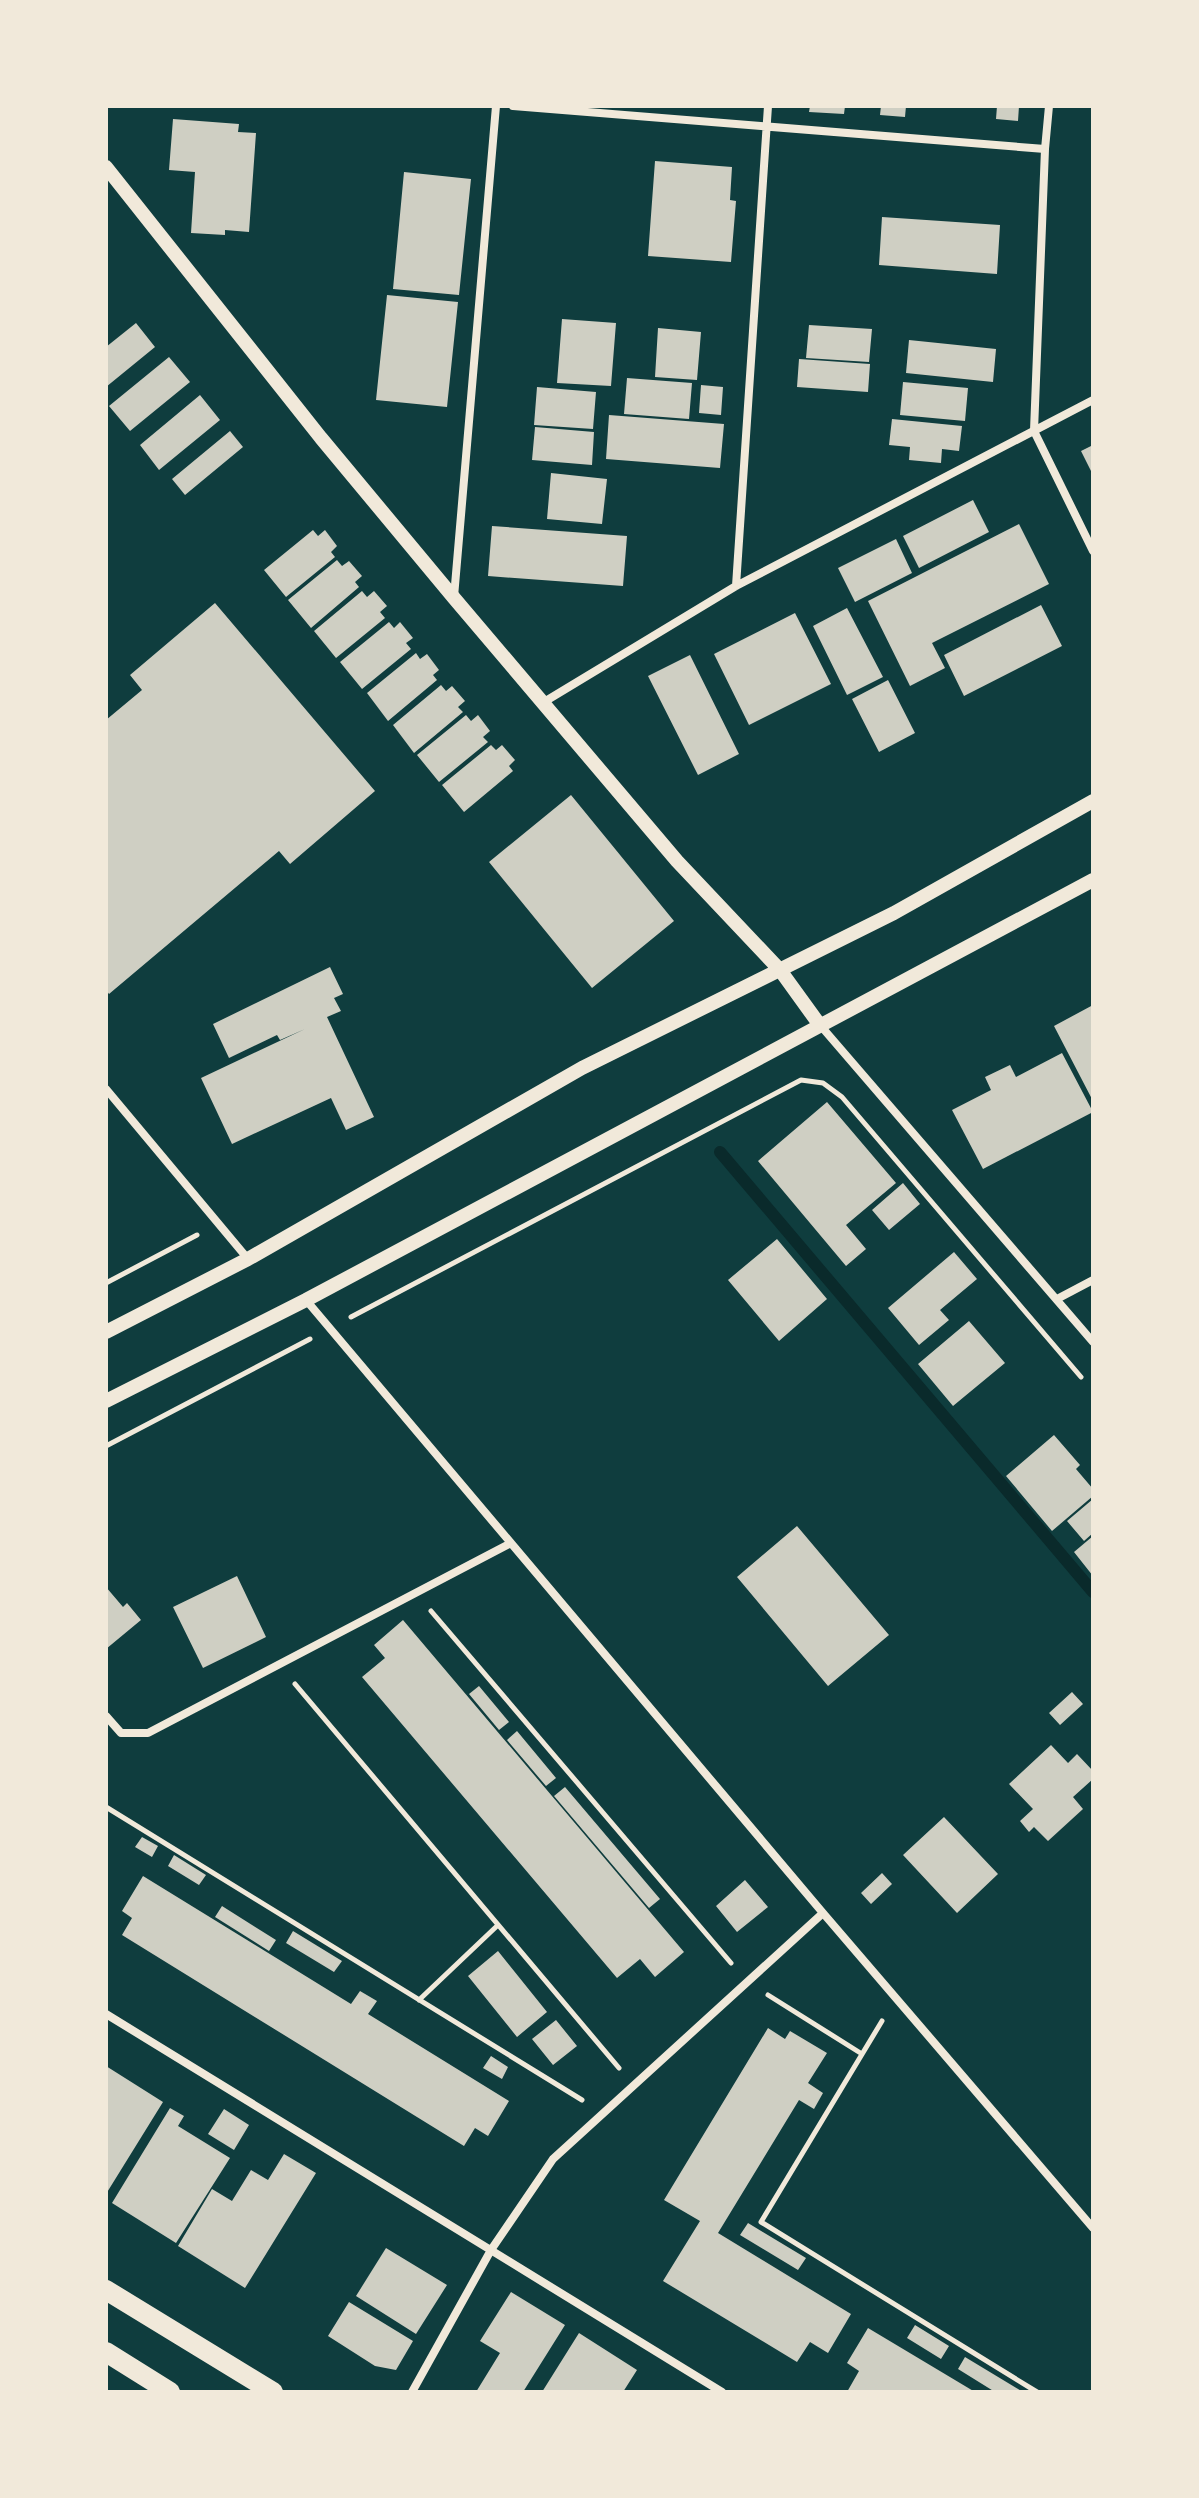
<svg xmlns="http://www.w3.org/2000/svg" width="1199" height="2498" viewBox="0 0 1199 2498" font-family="Signika,sans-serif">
<rect width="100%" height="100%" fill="#0f3d3e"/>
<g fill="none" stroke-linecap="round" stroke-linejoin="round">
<path stroke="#0a2a2b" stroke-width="12" d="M 720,1152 L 1093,1592"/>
</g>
<path fill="#cfcfc3" d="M 810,106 L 845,106 L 844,114 L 809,112 Z
M 881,106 L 906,106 L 905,117 L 880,115 Z
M 997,106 L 1019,106 L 1018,121 L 996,119 Z
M 173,119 L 239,124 L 238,132 L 256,133 L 249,232 L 225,230 L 225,235 L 191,233 L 195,172 L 169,170 Z
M 655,161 L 732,167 L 730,200 L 736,201 L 731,262 L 648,256 Z
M 404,172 L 471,179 L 459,295 L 393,289 Z
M 882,217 L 1000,225 L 997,274 L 879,265 Z
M 387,295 L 458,302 L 447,407 L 376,400 Z
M 562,319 L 616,323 L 611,386 L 557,383 Z
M 136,323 L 155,347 L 106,387 L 106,347 Z
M 809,325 L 872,329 L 869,362 L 806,358 Z
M 658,328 L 701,332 L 697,380 L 655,377 Z
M 909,340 L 996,349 L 993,382 L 906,373 Z
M 169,357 L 190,382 L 130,431 L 109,406 Z
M 799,359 L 870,364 L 868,392 L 797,387 Z
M 627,378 L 692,383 L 689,419 L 624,414 Z
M 903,382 L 968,388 L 965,421 L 900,415 Z
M 701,385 L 723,387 L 721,415 L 699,413 Z
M 537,387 L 596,392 L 593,429 L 534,425 Z
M 200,395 L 220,420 L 159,470 L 140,445 Z
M 609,415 L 724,424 L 720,468 L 606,459 Z
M 892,419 L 962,426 L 959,451 L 942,449 L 941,463 L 909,460 L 910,447 L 889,445 Z
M 535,427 L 594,432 L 592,465 L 532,460 Z
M 230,431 L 243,447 L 185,495 L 172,479 Z
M 1093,445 L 1093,475 L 1081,451 Z
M 551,473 L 607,479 L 602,524 L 547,519 Z
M 973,500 L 989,532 L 919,568 L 903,536 Z
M 1019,524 L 1049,584 L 932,643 L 945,668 L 910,686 L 868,601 Z
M 492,526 L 627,536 L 623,586 L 488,576 Z
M 313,530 L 318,536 L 325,530 L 337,546 L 331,552 L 335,557 L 286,597 L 264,570 Z
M 896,539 L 912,573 L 855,602 L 838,568 Z
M 337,560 L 342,566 L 349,561 L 362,576 L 355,582 L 359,587 L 311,628 L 288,600 Z
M 362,591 L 367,597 L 374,591 L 387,606 L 380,612 L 385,618 L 336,658 L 314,631 Z
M 215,603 L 375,791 L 290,864 L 279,851 L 109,994 L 106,990 L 106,720 L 142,690 L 130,675 Z
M 1041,605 L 1062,646 L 964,696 L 944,655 Z
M 847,608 L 883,677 L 847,695 L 813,626 Z
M 795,613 L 831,684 L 749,725 L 714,654 Z
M 389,622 L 394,628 L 400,622 L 413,638 L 406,643 L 411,649 L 362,689 L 340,662 Z
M 416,653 L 420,659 L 427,654 L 439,670 L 433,675 L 437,680 L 388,721 L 367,693 Z
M 690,655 L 739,754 L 698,775 L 648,676 Z
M 888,680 L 915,733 L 879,752 L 852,699 Z
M 441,685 L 446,691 L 452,686 L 465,701 L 458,707 L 463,712 L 414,753 L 393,725 Z
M 466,715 L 471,721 L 478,715 L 490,731 L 483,737 L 488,742 L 439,782 L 417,755 Z
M 491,745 L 496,750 L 502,745 L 515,760 L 509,766 L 513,771 L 464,812 L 442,785 Z
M 571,795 L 674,921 L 592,988 L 489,862 Z
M 330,967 L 343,994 L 334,998 L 341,1011 L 327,1017 L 374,1117 L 346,1130 L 331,1098 L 232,1144 L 201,1078 L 305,1029 L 280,1040 L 277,1035 L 229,1058 L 213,1024 Z
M 1093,1005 L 1093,1101 L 1054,1026 Z
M 1062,1053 L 1093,1112 L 983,1169 L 952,1110 L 991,1090 L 985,1077 L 1010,1065 L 1016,1077 Z
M 827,1102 L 896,1183 L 846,1225 L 866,1249 L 846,1266 L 758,1161 Z
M 903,1183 L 920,1204 L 889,1230 L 872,1210 Z
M 777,1239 L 827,1299 L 779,1341 L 728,1280 Z
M 954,1252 L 977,1279 L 940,1310 L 949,1320 L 919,1345 L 888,1308 Z
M 969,1321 L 1005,1363 L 953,1406 L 918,1364 Z
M 1054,1435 L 1080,1465 L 1076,1469 L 1093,1489 L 1093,1496 L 1052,1531 L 1006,1476 Z
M 1093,1499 L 1093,1533 L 1084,1541 L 1067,1521 Z
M 797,1526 L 889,1635 L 828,1686 L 737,1577 Z
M 1093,1536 L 1093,1576 L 1074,1552 Z
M 237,1576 L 266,1637 L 203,1668 L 173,1607 Z
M 106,1587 L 123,1607 L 127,1603 L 141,1620 L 106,1649 Z
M 403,1620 L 684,1952 L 655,1977 L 640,1959 L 617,1978 L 362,1677 L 385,1658 L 374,1645 Z
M 479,1686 L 509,1722 L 499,1730 L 469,1694 Z
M 1072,1692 L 1083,1704 L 1060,1725 L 1049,1713 Z
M 517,1731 L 556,1778 L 546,1786 L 507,1740 Z
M 1051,1745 L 1068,1763 L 1077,1754 L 1093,1771 L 1093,1779 L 1073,1797 L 1083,1809 L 1048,1841 L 1034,1827 L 1029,1832 L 1020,1821 L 1033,1809 L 1009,1784 Z
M 565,1787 L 660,1899 L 649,1908 L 554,1796 Z
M 944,1817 L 998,1874 L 957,1913 L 903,1855 Z
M 142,1837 L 158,1846 L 152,1857 L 135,1847 Z
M 174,1855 L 206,1875 L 199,1885 L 168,1866 Z
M 882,1873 L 892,1884 L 871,1904 L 861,1893 Z
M 143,1876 L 351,2004 L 360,1991 L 377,2001 L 368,2014 L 509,2101 L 488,2136 L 475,2128 L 464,2146 L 122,1935 L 132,1918 L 122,1911 Z
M 745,1880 L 768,1907 L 737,1932 L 716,1906 Z
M 222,1906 L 276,1940 L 269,1951 L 215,1917 Z
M 293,1931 L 342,1961 L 334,1972 L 286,1943 Z
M 498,1951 L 547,2012 L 517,2037 L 468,1976 Z
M 556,2020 L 577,2046 L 553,2065 L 532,2039 Z
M 768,2028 L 785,2039 L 790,2031 L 827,2053 L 808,2083 L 823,2093 L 814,2109 L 799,2100 L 718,2233 L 851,2314 L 828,2353 L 810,2342 L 797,2362 L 663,2281 L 700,2221 L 664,2200 Z
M 491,2056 L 508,2067 L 502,2079 L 483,2068 Z
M 106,2066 L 163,2102 L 106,2194 Z
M 170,2108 L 184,2116 L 178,2126 L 230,2158 L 176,2243 L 112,2203 Z
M 224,2109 L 249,2125 L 234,2150 L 208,2134 Z
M 284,2154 L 316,2173 L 245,2288 L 178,2246 L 212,2189 L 232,2201 L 251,2170 L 268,2180 Z
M 748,2223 L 806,2258 L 798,2270 L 740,2235 Z
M 386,2248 L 447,2285 L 416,2334 L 356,2296 Z
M 511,2292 L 565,2325 L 523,2392 L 476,2392 L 500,2353 L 480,2341 Z
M 349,2302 L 413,2341 L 396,2370 L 375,2366 L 328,2336 Z
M 915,2325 L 949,2346 L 941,2359 L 907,2338 Z
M 868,2328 L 975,2392 L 847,2392 L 859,2371 L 847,2363 Z
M 579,2333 L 637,2370 L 623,2392 L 542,2392 Z
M 965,2357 L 1023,2392 L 995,2392 L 958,2369 Z"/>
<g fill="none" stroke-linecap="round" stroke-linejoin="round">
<path stroke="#f1e9da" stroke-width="5" d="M 106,1283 L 197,1235
M 351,1317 L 801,1080 L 823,1083 L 842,1097 L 1081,1377
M 106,1446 L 310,1339
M 431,1611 L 731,1963
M 295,1684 L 619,2068
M 106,1807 L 582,2100
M 768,1995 L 862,2054
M 419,2000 L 498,1925
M 882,2021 L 761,2222 L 1037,2392"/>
<path stroke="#f1e9da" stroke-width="8" d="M 513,106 L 1045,149
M 1049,106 L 1045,149 L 1034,431 L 1093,551
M 736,586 L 768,106
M 454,597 L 496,106
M 544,702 L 736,586 L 1093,400
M 820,1025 L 1093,1342
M 106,1089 L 248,1259
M 1057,1299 L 1093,1280
M 306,1300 L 823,1913 L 1093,2228
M 106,1716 L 121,1733 L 148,1733 L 511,1543
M 106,2014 L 722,2392
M 412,2392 L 491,2250 L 553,2159 L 823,1913"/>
<path stroke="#f1e9da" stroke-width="14" d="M 106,167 L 321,438 L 454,598 L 677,861 L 780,970 L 819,1024
M 106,1332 L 248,1259 L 582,1068 L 894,913 L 1093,801
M 106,1401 L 306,1300 L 1093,880"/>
<path stroke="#f1e9da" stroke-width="20" d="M 106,2290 L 273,2392
M 106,2352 L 170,2392"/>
</g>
<rect width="1199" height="2498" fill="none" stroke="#f1e9da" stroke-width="216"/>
</svg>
